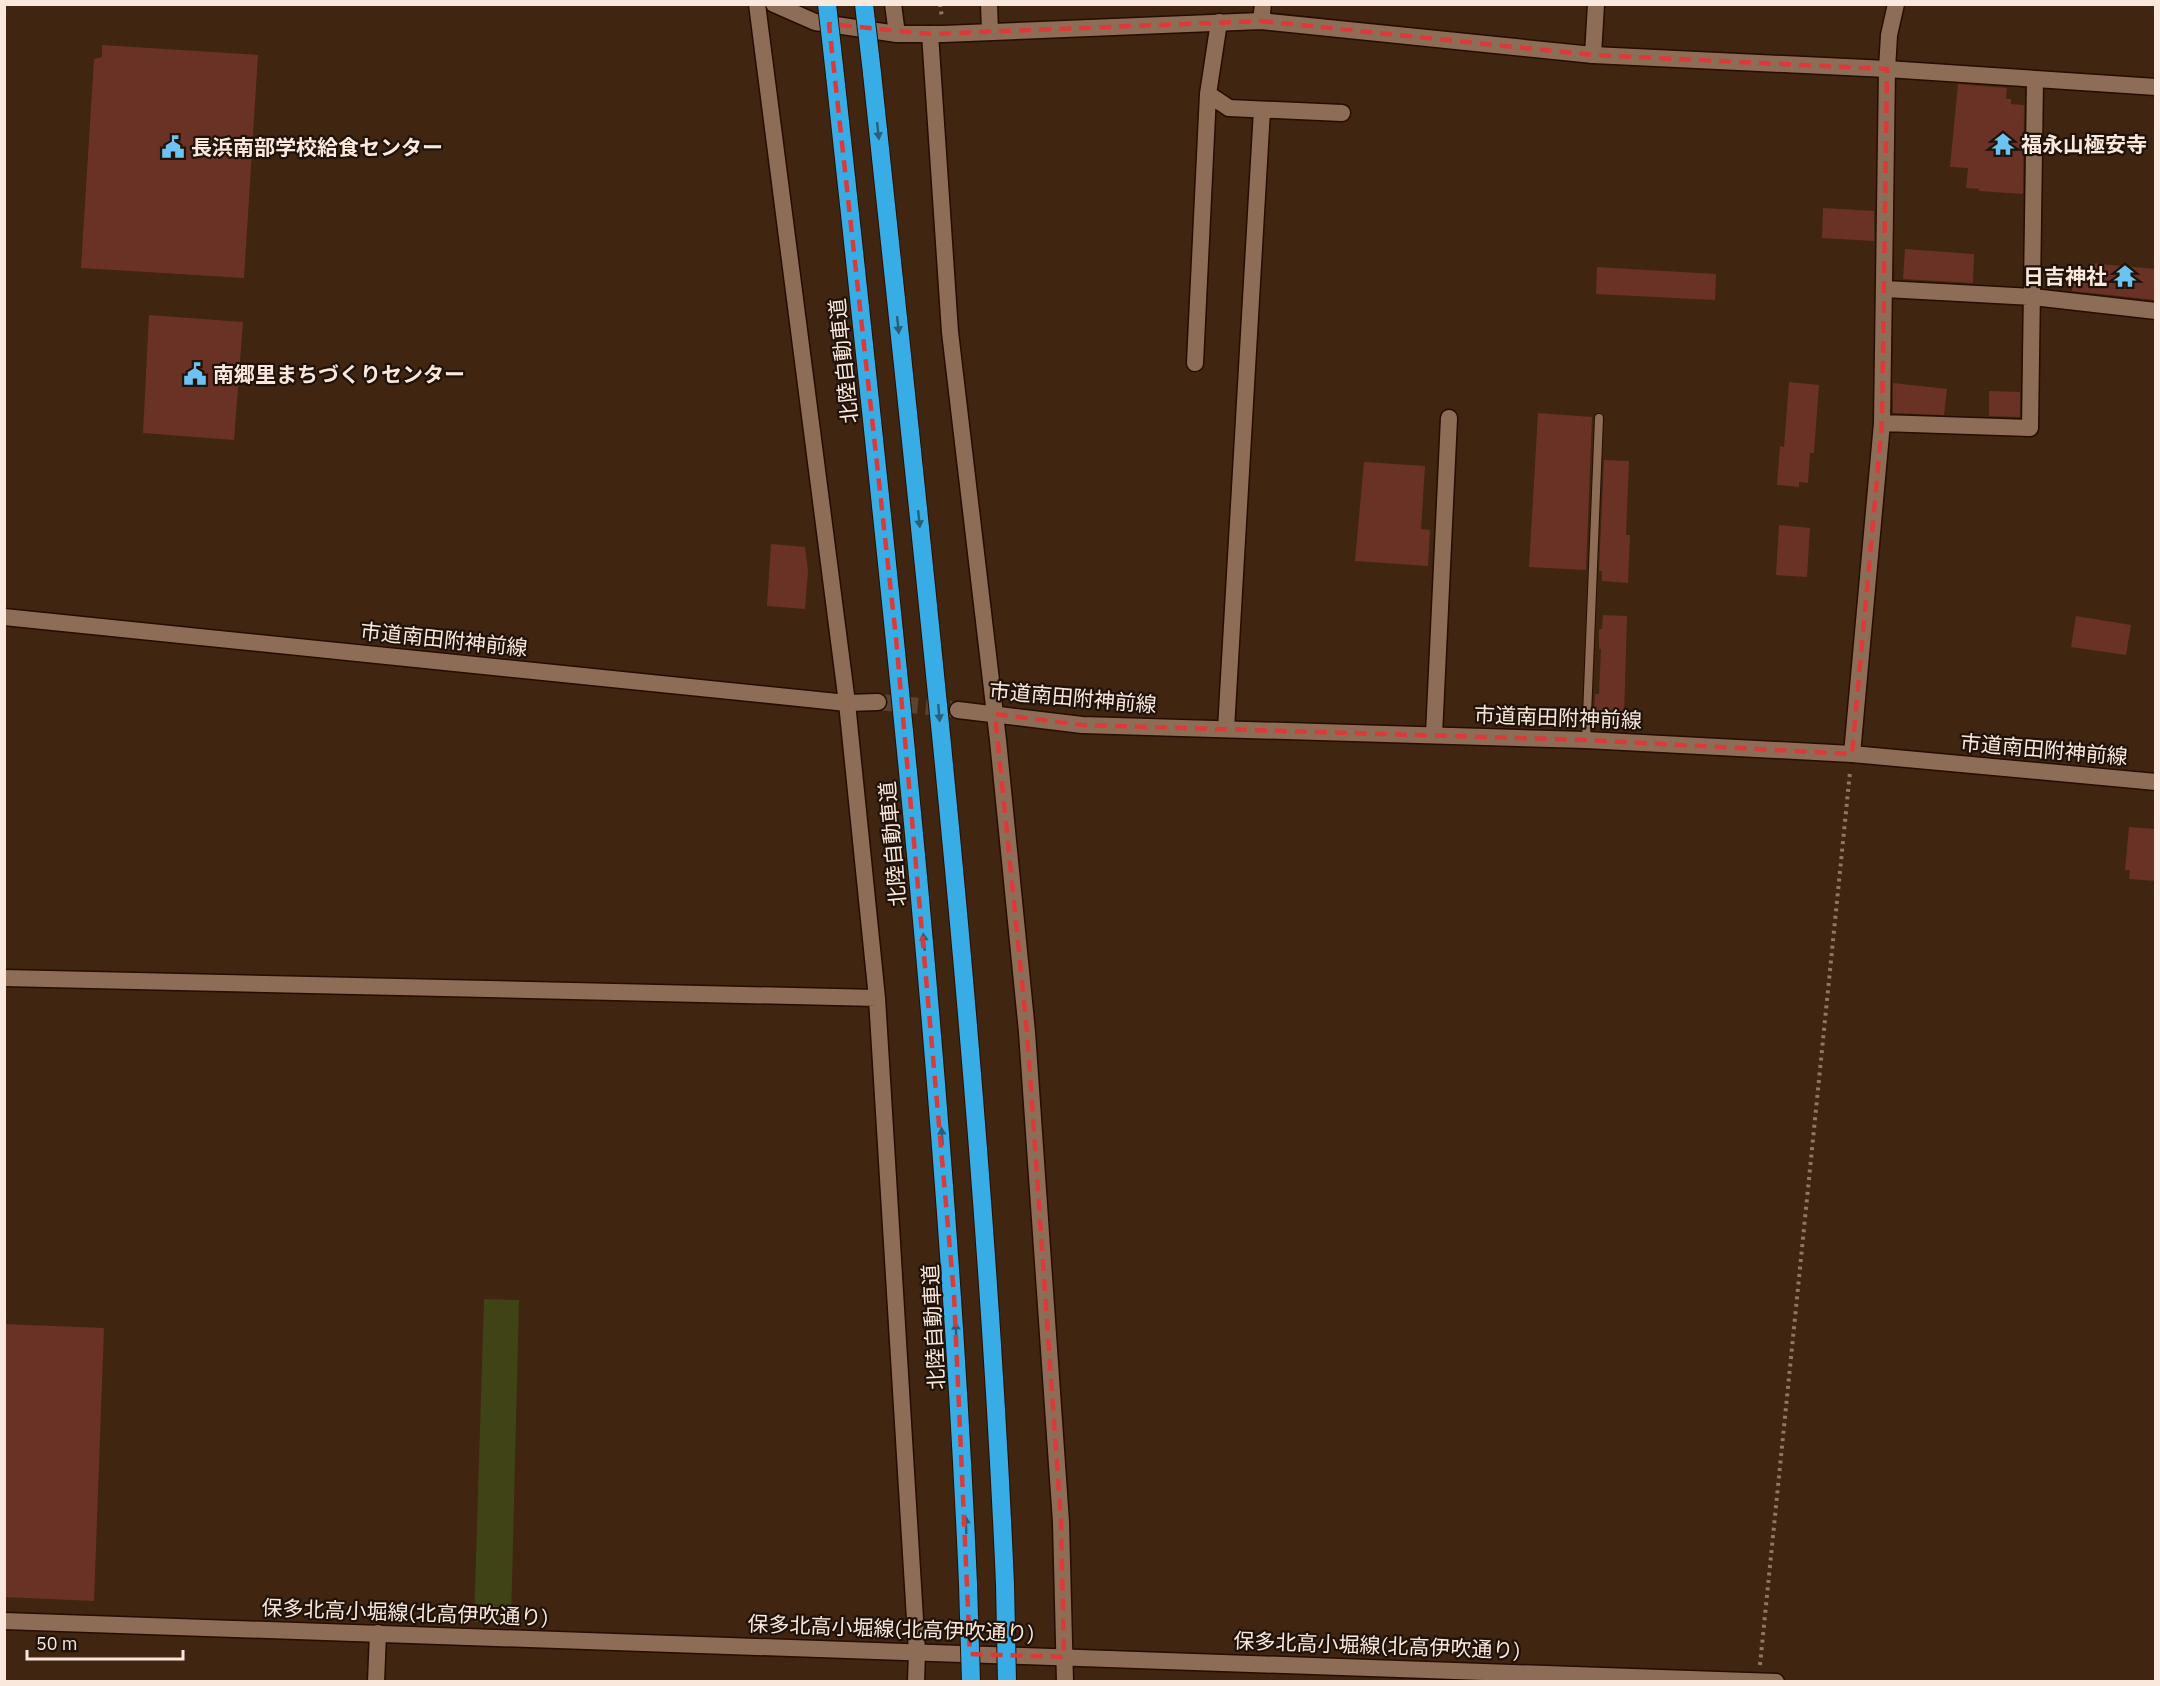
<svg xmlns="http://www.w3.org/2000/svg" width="2160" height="1686" viewBox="0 0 2160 1686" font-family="'IBM Plex Sans','Noto Sans JP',sans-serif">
<rect width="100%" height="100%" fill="#402511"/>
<path fill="#3f4315" d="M 484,1299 L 519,1300 L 511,1624 L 474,1622 Z"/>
<path fill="#6a3225" d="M 102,45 L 258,55 L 244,278 L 81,268 L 94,59 L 102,57 Z
M 1958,84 L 2007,88 L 2006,99 L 2011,99 L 2011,104 L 2024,105 L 2023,194 L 1979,191 L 1979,189 L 1966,188 L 1968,168 L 1950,167 Z
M 1823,208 L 1874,211 L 1874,241 L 1822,238 Z
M 1905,249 L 1974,254 L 1973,283 L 1903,279 Z
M 2090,263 L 2156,269 L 2156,300 L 2072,291 L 2073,274 L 2089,276 Z
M 1597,267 L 1716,274 L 1715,300 L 1596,294 Z
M 149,315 L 243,322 L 234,440 L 143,433 Z
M 1789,382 L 1819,385 L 1814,453 L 1810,453 L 1808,483 L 1799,482 L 1799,487 L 1777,485 L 1780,446 L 1784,447 Z
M 1893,383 L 1947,389 L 1944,415 L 1893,413 Z
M 1989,391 L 2020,392 L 2020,417 L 1989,416 Z
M 1538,413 L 1592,417 L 1586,570 L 1529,567 Z
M 1604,460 L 1629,461 L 1626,535 L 1630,535 L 1628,583 L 1602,581 L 1602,571 L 1599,571 Z
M 1364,462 L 1425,466 L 1421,529 L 1430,530 L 1428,566 L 1355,561 Z
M 1779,525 L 1810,528 L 1807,577 L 1776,575 Z
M 771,544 L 805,547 L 808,571 L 805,609 L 767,606 Z
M 1603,615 L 1627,616 L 1624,716 L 1594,714 L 1595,694 L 1599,694 L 1601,649 L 1599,649 L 1599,629 L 1602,629 Z
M 2076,616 L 2131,625 L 2126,655 L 2071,647 Z
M 2129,827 L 2156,829 L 2156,881 L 2129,879 L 2130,870 L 2125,870 Z
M 4,1324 L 104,1328 L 94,1601 L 4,1597 Z"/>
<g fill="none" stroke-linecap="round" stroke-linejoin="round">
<path stroke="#5c422f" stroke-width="16" stroke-dasharray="16 8" stroke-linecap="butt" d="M 878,702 L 952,709"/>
<g stroke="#260d00" stroke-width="10">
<path id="service" d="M 1586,740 L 1599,418"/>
</g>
<g stroke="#260d00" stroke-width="19">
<path id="minor" d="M 757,4 L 847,703 L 877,998 L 917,1652 L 916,1682
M 893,4 L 897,34
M 989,4 L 990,32
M 1261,21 L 1263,4
M 930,34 L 950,332 L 998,740 L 1027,1032 L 1061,1522 L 1065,1682
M 1593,55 L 1596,4
M 1208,94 L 1229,108 L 1342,113
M 1885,289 L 2033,297 L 2156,311
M 1195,363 L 1208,94 L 1219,22
M 1882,423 L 2030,428 L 2035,80
M 1226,729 L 1262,110
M 1434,735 L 1449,418
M 1852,754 L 1882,423 L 1887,69 L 1889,35 L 1896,4
M 4,978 L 877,998
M 376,1682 L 378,1633"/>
</g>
<g stroke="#260d00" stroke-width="19">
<path id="tertiary" d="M 774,4 L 815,22 L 897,34 L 943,34 L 1261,21 L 1593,55 L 1887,69 L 2156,87
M 4,617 L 847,703 L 878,702
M 958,710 L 1082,725 L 1586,740 L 1852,754 L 2156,782
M 4,1621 L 1776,1682"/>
</g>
<g stroke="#260d00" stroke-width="20">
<path id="motorway" d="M 872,73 C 925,576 983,1079 1005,1584
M 835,75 C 889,577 946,1079 968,1584"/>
</g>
<path stroke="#8f7867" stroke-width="4" stroke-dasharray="3 4.5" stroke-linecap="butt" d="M 940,4 L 942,18
M 1760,1665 L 1850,772"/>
<use href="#service" stroke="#8e6d57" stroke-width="8"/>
<use href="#minor" stroke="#8e6d57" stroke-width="16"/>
<use href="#tertiary" stroke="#8e6d57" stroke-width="16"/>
<use href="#motorway" stroke="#38ace5" stroke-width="18"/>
<g stroke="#260d00" stroke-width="20" stroke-linecap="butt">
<path id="motorway-bridge" d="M 827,4 L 835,75
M 864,4 L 872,73
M 968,1584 L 971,1682
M 1005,1584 L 1007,1682"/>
</g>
<use href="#motorway-bridge" stroke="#38ace5" stroke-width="18"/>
</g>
<defs><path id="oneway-solid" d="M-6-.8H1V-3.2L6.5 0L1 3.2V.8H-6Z" transform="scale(1.5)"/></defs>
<g fill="#2b5f77">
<use href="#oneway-solid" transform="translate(878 131) rotate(84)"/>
<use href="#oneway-solid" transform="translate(898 325) rotate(84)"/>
<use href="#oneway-solid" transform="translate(919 519) rotate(84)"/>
<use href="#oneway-solid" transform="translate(939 713) rotate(85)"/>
<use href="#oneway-solid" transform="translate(924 942) rotate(-95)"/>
<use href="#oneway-solid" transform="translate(942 1136) rotate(-94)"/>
<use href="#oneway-solid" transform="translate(956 1331) rotate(-93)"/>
<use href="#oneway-solid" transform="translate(966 1525) rotate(-92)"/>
</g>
<path fill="none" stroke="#da3b3a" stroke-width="4.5" stroke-dasharray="12 8" stroke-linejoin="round" d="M 1261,21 L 1593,55 L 1887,69 L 1882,423 L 1852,754 L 1586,740 L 1082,725 L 995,714 L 1027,1032 L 1061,1522 L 1064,1657 L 970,1654 L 954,1295 L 896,638 L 829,24 L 930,34 Z"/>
<defs>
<g id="temple-bare" transform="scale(1.8)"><path d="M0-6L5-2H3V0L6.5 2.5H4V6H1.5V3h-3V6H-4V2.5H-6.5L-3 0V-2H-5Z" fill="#6cc3f2" stroke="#1e1209" stroke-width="2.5" paint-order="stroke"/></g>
<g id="civic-bare" transform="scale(1.8)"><path d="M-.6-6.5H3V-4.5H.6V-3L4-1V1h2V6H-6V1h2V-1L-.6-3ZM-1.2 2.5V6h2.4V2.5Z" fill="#6cc3f2" stroke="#1e1209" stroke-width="2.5" paint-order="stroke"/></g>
</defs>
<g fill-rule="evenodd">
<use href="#temple-bare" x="2003" y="144"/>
<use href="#civic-bare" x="173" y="147"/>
<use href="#temple-bare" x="2125" y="276"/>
<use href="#civic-bare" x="195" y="374"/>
</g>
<g text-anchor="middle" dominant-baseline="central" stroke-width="4.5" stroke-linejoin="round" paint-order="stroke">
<g font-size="21" font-weight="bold" fill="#fbe8dc" stroke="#1e1209" text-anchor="start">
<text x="2021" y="144">福永山極安寺</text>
<text x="191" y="147">長浜南部学校給食センター</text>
<text x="2107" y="276" text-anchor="end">日吉神社</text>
<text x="213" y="374">南郷里まちづくりセンター</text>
</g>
<g font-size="21" fill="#fbe8dc" stroke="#1e1209">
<text transform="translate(843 361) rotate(-96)">北陸自動車道</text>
<text transform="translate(444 639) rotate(6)">市道南田附神前線</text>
<text transform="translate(1073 697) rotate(5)">市道南田附神前線</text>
<text transform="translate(1558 717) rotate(2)">市道南田附神前線</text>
<text transform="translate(2044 749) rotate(5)">市道南田附神前線</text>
<text transform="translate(892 844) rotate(-95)">北陸自動車道</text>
<text transform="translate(933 1327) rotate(-93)">北陸自動車道</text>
<text transform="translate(405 1612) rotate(2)">保多北高小堀線(北高伊吹通り)</text>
<text transform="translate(891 1628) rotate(2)">保多北高小堀線(北高伊吹通り)</text>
<text transform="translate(1377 1645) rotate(2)">保多北高小堀線(北高伊吹通り)</text>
</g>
</g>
<rect width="2160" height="1686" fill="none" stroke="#fbe8dc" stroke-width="12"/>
<path d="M27 1650v9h156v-9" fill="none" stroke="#fbe8dc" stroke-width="3"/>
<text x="36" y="1650" font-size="18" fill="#fbe8dc" stroke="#1e1209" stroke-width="4.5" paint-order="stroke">50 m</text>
</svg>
